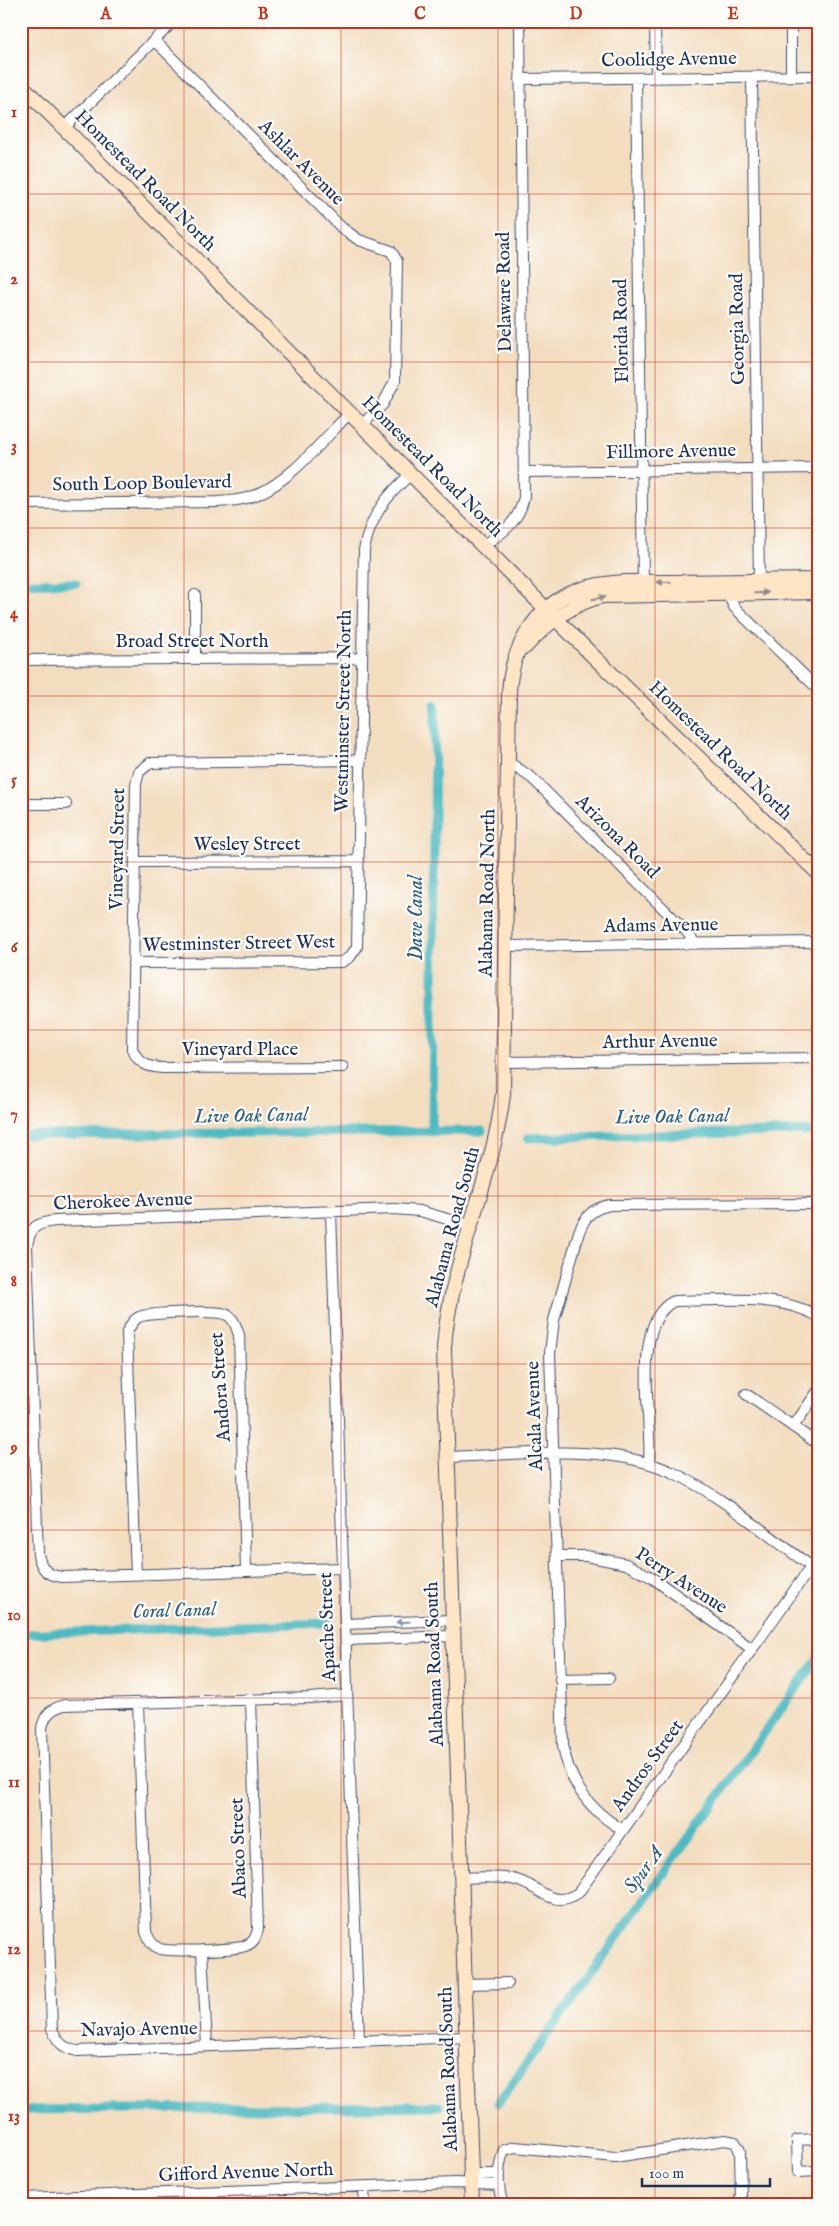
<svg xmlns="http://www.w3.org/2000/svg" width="839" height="2226" viewBox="0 0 839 2226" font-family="'IM FELL English',serif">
<rect width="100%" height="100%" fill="#fdfcf7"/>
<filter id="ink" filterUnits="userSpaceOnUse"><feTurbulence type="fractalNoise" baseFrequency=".02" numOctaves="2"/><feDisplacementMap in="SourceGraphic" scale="10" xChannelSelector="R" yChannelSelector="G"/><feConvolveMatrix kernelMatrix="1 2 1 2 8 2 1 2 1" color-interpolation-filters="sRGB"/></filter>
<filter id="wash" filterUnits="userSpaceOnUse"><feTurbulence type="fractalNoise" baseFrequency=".0096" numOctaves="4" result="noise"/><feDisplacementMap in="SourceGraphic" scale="20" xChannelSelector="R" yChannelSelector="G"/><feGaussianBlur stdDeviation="1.12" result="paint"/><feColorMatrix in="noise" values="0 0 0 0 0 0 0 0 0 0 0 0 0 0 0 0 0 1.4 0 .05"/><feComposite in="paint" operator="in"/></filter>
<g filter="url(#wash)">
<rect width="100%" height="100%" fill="#f3ddbf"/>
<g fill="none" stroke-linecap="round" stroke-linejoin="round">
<path stroke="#4bbac2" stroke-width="9" d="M 21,583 L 76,583
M 432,1132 L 435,704
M 21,1135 L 482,1131
M 528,1138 L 818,1131
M 21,1634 L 328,1623
M 498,2103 L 818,1658
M 21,2110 L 439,2106"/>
</g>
</g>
<g filter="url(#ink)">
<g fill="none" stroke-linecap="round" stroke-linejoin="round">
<g stroke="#3b496d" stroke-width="12">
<path id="street" d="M 655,21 L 656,78
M 155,41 L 342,228 L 359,240 L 391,251 L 397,261 L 395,381 L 383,404 L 363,424
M 791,76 L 791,21
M 752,77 L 759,580
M 636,78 L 643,582
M 520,79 L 818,76
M 64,128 L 174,21
M 525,472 L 818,468
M 21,504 L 217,502 C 231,501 245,500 258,494 C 293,479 324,438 351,412
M 483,545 C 504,533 519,521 524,497 L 520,21
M 728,594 L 734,607 L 818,689
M 195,595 L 195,659
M 21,660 L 362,658
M 508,762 L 532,778 L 688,933 L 695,944
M 25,804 L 66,804
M 135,862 L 359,861
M 505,946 L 818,942
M 133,963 L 342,962 L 350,957 L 357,947 L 364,550 C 370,516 387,495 412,473
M 504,1062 L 818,1058
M 343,1067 L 162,1068 C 146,1067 139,1063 132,1049 L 136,784 L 139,772 L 150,763 L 361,760
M 331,1212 L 359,2041
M 746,1394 L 818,1444
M 793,1427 L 818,1391
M 447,1457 C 519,1455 610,1441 676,1474 C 727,1499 771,1539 818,1571
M 649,1463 C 653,1421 630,1322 674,1301 C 721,1301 776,1293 818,1316
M 557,1556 L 586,1556 L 626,1564 L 651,1577 L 752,1649
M 343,1568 L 62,1577 C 47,1575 42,1570 38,1555 L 27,1246 C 30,1226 37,1223 56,1221 L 394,1209 L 420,1211 L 471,1226
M 136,1575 L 127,1332 C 131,1325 132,1321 139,1317 C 148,1313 215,1310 225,1314 C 234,1317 236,1327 239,1335 L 246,1570
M 345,1624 L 452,1620
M 346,1640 L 453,1636
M 560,1679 L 609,1678
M 347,1695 L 310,1698 L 64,1705 C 51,1709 45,1714 42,1728 L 52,2029 C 58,2043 63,2048 77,2051 L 467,2037
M 138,1703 L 146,1932 C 149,1939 152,1946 160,1949 C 171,1952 234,1950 245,1946 C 254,1943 256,1937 258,1929 L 251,1699
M 623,1830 C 590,1811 569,1783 563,1745 L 550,1353 L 554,1320 L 579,1232 C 585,1216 593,1208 610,1205 L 818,1204
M 461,1878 C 478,1877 495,1876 512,1879 C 540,1884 550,1911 578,1893 L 818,1557
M 202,1950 L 207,2046
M 465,1984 L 508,1983
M 818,2139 L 797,2140 L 798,2172 L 818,2171
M 472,2174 L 498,2174
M 364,2187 L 365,2205
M 21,2198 L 456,2183 L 499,2185
M 503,2205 C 497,2186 497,2168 504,2150 L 515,2147 L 615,2157 L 725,2140 L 735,2142 L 740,2151 L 741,2200 L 733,2205"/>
</g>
<g stroke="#3b496d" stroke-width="16">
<path id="secondary" d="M 21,85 L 593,656 L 818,873
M 525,647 C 546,624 572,603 603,596 L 818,592
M 472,2205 L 444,1348 C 450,1261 493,1181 503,1094 L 509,692 C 511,653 531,613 567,595 C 598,579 639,582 673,582 C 721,581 769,581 818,580"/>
</g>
<use href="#street" stroke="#fff" stroke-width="10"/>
<use href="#secondary" stroke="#fde5c5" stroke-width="14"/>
</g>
<defs><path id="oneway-solid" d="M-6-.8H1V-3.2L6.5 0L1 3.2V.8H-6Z" transform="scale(1.25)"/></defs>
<g fill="#8c8a92">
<use href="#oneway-solid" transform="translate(664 582) rotate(179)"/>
<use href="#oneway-solid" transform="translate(761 593) rotate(-1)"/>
<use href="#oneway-solid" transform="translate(599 598) rotate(-10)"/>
</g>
<use fill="#8d97ae" href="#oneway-solid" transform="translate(403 1622) rotate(178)"/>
</g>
<path fill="none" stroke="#c8321e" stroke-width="1" stroke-opacity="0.55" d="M 184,21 L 184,2205M 341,21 L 341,2205M 498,21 L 498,2205M 655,21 L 655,2205M 21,194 L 818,194M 21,362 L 818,362M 21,528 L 818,528M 21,696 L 818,696M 21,862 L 818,862M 21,1030 L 818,1030M 21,1196 L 818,1196M 21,1364 L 818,1364M 21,1530 L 818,1530M 21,1698 L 818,1698M 21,1864 L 818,1864M 21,2031 L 818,2031"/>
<g text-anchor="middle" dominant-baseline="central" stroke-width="4.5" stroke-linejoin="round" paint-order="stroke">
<g font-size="19" fill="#1b2f5e" stroke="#fdfcf7">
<text transform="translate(669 60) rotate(-1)">Coolidge Avenue</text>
<text transform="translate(301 163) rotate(45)">Ashlar Avenue</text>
<text transform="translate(145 181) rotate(45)">Homestead Road North</text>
<text transform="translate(505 292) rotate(-91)">Delaware Road</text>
<text transform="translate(738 329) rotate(-91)">Georgia Road</text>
<text transform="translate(622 331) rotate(-91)">Florida Road</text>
<text transform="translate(671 452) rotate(-1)">Fillmore Avenue</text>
<text transform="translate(432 467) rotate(45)">Homestead Road North</text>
<text transform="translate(142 484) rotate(-1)">South Loop Boulevard</text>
<text x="192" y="642">Broad Street North</text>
<text transform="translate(344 711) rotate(-89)">Westminster Street North</text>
<text transform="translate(720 751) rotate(44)">Homestead Road North</text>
<text transform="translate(617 837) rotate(45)">Arizona Road</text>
<text x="247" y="845">Wesley Street</text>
<text transform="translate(118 849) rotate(-89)">Vineyard Street</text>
<text transform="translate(488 893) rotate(-89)">Alabama Road North</text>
<text transform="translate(661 926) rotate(-1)">Adams Avenue</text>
<text transform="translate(239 944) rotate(-1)">Westminster Street West</text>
<text transform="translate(660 1042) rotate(-1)">Arthur Avenue</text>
<text x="240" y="1050">Vineyard Place</text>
<text transform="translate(123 1202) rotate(-2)">Cherokee Avenue</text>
<text transform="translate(453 1227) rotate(-75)">Alabama Road South</text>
<text transform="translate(221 1387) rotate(-94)">Andora Street</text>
<text transform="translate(535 1416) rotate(-92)">Alcala Avenue</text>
<text transform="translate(681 1581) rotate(33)">Perry Avenue</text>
<text transform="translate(328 1627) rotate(-92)">Apache Street</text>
<text transform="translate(435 1664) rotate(-92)">Alabama Road South</text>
<text transform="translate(648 1766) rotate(-54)">Andros Street</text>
<text transform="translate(239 1848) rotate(-92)">Abaco Street</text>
<text transform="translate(139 2030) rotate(-1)">Navajo Avenue</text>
<text transform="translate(449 2069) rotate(-92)">Alabama Road South</text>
<text transform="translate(246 2173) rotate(-2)">Gifford Avenue North</text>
</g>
<g font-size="20" font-style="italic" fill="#2c6081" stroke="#fdfcf7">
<text transform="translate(416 918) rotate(-90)">Dave Canal</text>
<text transform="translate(251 1116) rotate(-1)">Live Oak Canal</text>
<text transform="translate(672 1117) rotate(-1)">Live Oak Canal</text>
<text transform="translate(174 1611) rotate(-2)">Coral Canal</text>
<text transform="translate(644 1870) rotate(-54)">Spur A</text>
</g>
</g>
<rect width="839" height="2226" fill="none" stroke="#fdfcf7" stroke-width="55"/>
<path d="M642 2178v8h128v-8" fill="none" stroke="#1b2f5e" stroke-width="2.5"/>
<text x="649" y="2178" font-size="15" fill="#1b2f5e" stroke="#fdfcf7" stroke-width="4" paint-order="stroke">100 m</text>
<rect x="28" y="28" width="784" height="2170" fill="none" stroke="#c8321e" stroke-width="2"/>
<g font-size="16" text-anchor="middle" font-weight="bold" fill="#c8321e">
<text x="106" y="19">A</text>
<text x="263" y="19">B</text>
<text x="420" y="19">C</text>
<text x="576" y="19">D</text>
<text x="733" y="19">E</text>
<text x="14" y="117">1</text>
<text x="14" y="284">2</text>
<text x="14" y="451">3</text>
<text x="14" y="618">4</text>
<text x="14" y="785">5</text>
<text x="14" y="952">6</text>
<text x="14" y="1119">7</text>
<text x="14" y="1286">8</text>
<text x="14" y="1453">9</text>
<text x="14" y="1620">10</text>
<text x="14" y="1787">11</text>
<text x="14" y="1954">12</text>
<text x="14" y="2121">13</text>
</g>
</svg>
